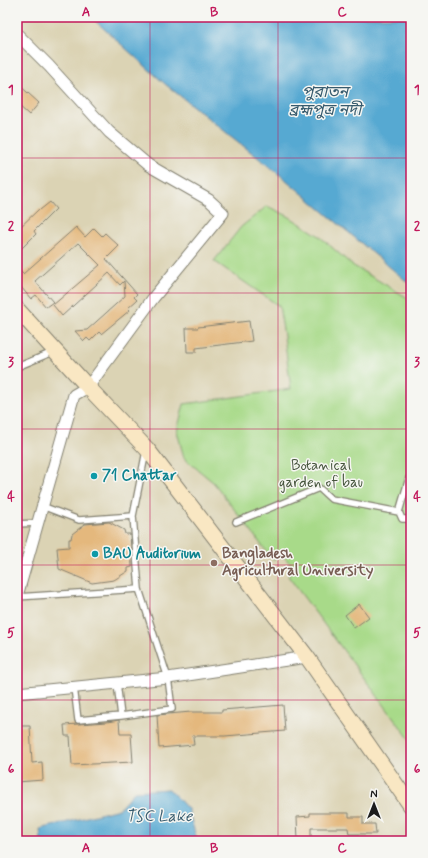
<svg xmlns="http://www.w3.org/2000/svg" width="428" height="858" viewBox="0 0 428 858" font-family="Mynerve,'Noto Sans Bengali',sans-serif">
<rect width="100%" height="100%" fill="#f6f6f2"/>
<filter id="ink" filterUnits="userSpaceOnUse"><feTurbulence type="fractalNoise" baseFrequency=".025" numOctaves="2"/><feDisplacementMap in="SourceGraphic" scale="8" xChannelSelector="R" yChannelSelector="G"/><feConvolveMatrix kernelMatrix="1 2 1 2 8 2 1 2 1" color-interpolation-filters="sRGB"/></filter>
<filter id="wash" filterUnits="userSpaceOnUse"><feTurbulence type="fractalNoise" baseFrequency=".012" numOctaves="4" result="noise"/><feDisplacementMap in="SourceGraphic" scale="16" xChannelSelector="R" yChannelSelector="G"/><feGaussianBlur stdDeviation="0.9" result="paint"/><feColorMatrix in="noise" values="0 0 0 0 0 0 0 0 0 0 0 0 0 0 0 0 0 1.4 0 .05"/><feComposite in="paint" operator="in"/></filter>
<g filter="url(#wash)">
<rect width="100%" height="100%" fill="#eae4c4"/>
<path fill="#dbd3b4" d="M 17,17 L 91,17 L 165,84 L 285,179 L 411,285 L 411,841 L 17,841 Z"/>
<path fill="#a8da89" stroke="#627b52" d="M 267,206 L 288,216 L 318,235 L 352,265 L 408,298 L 411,301 L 411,741 L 288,576 L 295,568 L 282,555 L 273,560 L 214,483 L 184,458 L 177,431 L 184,404 L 291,389 L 284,336 L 279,306 L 214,261 L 241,227 Z"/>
<path fill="#57a9d2" stroke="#3a6277" d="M 91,17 L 411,17 L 411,285 L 285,179 L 165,84 Z
M 169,789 L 188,809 L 197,840 L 192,841 L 41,841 L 40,829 L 119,809 L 135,791 Z"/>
<g id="blocks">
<path fill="#e4b87d" d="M 17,83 L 39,103 L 29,115 L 17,104 Z
M 50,202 L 56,209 L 34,231 L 36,234 L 17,253 L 17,230 L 39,209 L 40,210 Z
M 76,227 L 85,237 L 94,228 L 102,236 L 105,233 L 119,246 L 106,259 L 137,294 L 134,297 L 137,300 L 128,308 L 130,310 L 101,334 L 99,332 L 90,341 L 87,338 L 84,341 L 75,331 L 87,330 L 125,296 L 124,281 L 120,285 L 109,273 L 62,316 L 53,305 L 100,265 L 78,243 L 35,281 L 53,302 L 46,307 L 36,295 L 31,299 L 21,287 L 17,290 L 17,268 L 23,274 Z
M 249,321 L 252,341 L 196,348 L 196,352 L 187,352 L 186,328 L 198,328 L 198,327 Z
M 109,522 L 124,530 L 125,534 L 130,534 L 132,567 L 128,568 L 128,571 L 114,580 L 92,583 L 59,569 L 57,548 L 69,547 L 69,539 L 71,539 L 72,534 L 85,524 Z
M 359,604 L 369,617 L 354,628 L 345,615 Z
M 283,705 L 285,731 L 225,736 L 193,736 L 194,745 L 159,748 L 157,715 L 191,712 L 222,712 L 222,710 Z
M 119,720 L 120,734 L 131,734 L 133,762 L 72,765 L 70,736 L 65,736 L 64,725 L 107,722 Z
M 17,726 L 30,726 L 32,763 L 42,762 L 43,780 L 17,782 Z
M 310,813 L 349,813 L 349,817 L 363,817 L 363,824 L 375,824 L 376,834 L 349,834 L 348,828 L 311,828 L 311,841 L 298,841 L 297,817 L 310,816 Z"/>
</g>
</g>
<g filter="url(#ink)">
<use href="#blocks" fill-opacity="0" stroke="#838070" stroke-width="1"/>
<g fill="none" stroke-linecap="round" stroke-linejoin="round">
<g stroke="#838070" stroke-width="8">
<path id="lane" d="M 17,367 L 53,352
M 42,506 L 79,520 L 133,516 L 146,451
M 399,512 L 402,519 L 411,519
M 236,522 L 319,488 L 331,499 L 399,512 L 409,478 L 411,476
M 17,524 L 37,523
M 17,597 L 139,589
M 74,687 L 78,720 L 121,716 L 117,683
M 121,716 L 172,709 L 168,678 L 139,589 L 133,516"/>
</g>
<g stroke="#838070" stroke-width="13">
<path id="street" d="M 17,34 L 49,66 L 109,132 L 148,165 L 209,200 L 223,213 L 154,297 L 88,387 L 74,395 L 17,596
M 17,693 L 168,678 L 307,657"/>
</g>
<g stroke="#838070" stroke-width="17">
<path id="secondary" d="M 17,309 L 88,387 L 147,449 L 307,657 L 411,806"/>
</g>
<use href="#lane" stroke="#fff" stroke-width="5.5"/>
<use href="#street" stroke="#fff" stroke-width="11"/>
<use href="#secondary" stroke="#f9e7c3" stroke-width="15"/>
</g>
</g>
<path fill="none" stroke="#c2185b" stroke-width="1" stroke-opacity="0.55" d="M 150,17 L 150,841M 278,17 L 278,841M 17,158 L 411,158M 17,293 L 411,293M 17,429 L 411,429M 17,565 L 411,565M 17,700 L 411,700"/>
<g fill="#0f9aa8" stroke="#f6f6f2" stroke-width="1.5">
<circle cx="94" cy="476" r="4"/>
<circle cx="95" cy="554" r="4"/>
</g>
<circle fill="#8d6e63" stroke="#f6f6f2" stroke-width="1.5" cx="214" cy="563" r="4"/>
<g text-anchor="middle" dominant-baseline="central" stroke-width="3" stroke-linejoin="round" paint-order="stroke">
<g font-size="15" fill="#46553d" stroke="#f6f6f2">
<text x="321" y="466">Botanical<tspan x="321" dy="17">garden of bau</tspan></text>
</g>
<g font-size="15" font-weight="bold" fill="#0d838f" stroke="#f6f6f2" text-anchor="start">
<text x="102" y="476">71 Chattar</text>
<text x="103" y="554">BAU Auditorium</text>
</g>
<g font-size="15" font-weight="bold" fill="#785e54" stroke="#f6f6f2" text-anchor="start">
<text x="222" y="554">Bangladesh<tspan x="222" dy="17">Agricultural University</tspan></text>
</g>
<g font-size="16" font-style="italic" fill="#375b6e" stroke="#f6f6f2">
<text x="325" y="92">পুরাতন<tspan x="325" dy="18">ব্রহ্মপুত্র নদী</tspan></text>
<text x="159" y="816">TSC Lake</text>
</g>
</g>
<rect width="428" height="858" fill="none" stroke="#f6f6f2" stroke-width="44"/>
<g transform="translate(374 804)" stroke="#f6f6f2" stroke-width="3" paint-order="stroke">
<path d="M0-3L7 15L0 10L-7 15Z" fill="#1c1c1c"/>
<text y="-6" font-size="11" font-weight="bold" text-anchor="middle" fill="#1c1c1c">N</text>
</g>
<rect x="22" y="22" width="384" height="814" fill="none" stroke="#c2185b" stroke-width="1.5"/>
<g font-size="13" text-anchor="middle" font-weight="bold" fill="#c2185b">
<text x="86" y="16">A</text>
<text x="214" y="16">B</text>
<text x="342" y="16">C</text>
<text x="11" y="94">1</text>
<text x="417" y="94">1</text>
<text x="11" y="230">2</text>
<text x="417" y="230">2</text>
<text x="11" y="366">3</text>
<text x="417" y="366">3</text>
<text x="11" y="501">4</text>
<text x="417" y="501">4</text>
<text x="11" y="637">5</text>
<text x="417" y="637">5</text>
<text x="11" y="773">6</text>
<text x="417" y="773">6</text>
<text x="86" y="852">A</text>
<text x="214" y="852">B</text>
<text x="342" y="852">C</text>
</g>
</svg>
